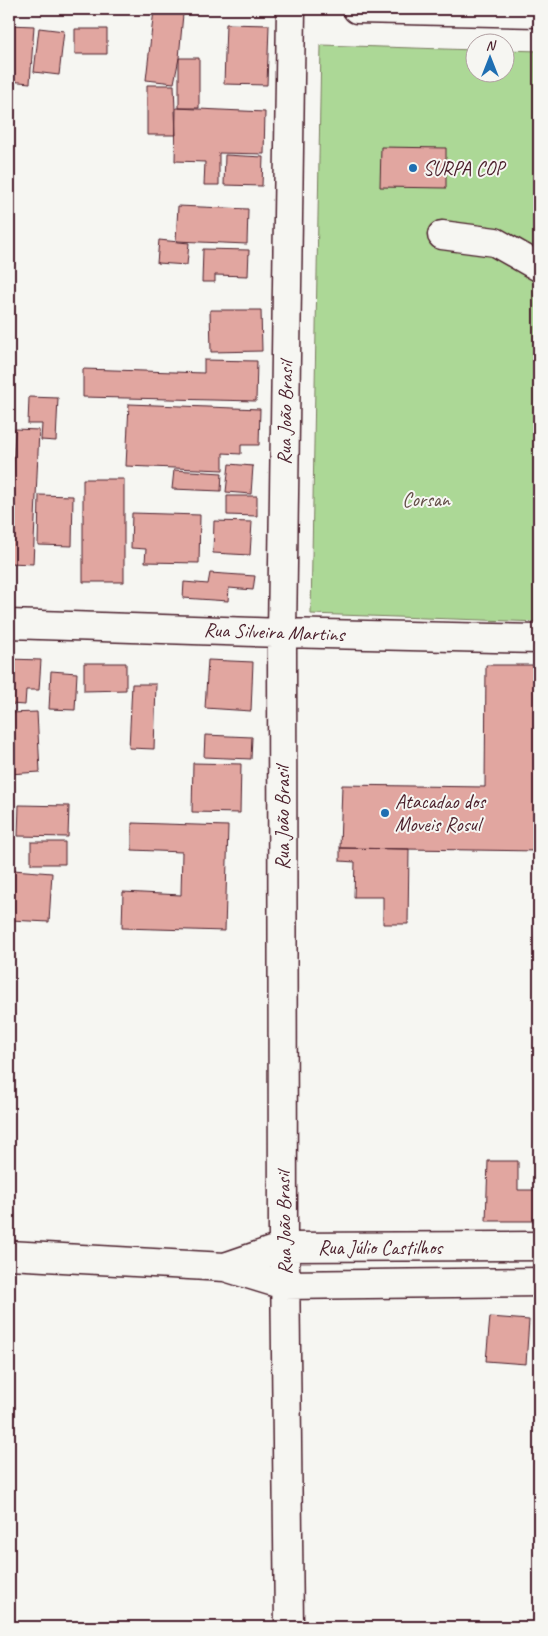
<svg xmlns="http://www.w3.org/2000/svg" width="548" height="1636" viewBox="0 0 548 1636" font-family="Caveat,sans-serif">
<rect width="100%" height="100%" fill="#f6f6f2"/>
<filter id="ink" filterUnits="userSpaceOnUse"><feTurbulence type="fractalNoise" baseFrequency=".02" numOctaves="2"/><feDisplacementMap in="SourceGraphic" scale="10" xChannelSelector="R" yChannelSelector="G"/><feConvolveMatrix kernelMatrix="1 2 1 2 8 2 1 2 1" color-interpolation-filters="sRGB"/></filter>
<g filter="url(#ink)">
<path fill="#acd896" stroke="#7b7c60" d="M 321,45 L 475,50 L 476,72 L 506,72 L 506,50 L 539,51 L 539,622 L 311,614 Z"/>
<path fill="#e1a6a0" stroke="#4a1f2b" d="M 154,10 L 183,14 L 179,58 L 174,83 L 146,80 Z
M 226,24 L 269,25 L 267,85 L 224,84 Z
M 9,25 L 34,26 L 30,83 L 9,81 Z
M 39,28 L 64,31 L 59,75 L 34,72 Z
M 75,29 L 107,29 L 107,54 L 75,54 Z
M 179,58 L 199,58 L 199,108 L 179,108 Z
M 147,85 L 174,85 L 176,135 L 147,135 Z
M 176,108 L 265,112 L 264,154 L 219,153 L 219,185 L 204,185 L 205,162 L 175,161 Z
M 381,147 L 446,148 L 446,188 L 380,187 Z
M 225,155 L 263,157 L 262,186 L 224,185 Z
M 178,206 L 248,209 L 247,244 L 176,241 Z
M 159,240 L 189,243 L 187,265 L 157,263 Z
M 203,249 L 249,250 L 248,276 L 215,275 L 215,282 L 202,282 Z
M 210,310 L 261,310 L 262,351 L 211,352 Z
M 204,360 L 257,361 L 256,401 L 83,397 L 83,369 L 204,373 Z
M 29,397 L 58,398 L 56,441 L 41,440 L 42,424 L 28,424 Z
M 129,404 L 260,409 L 259,445 L 241,445 L 241,454 L 223,453 L 223,470 L 126,466 Z
M 15,429 L 39,430 L 33,564 L 9,563 Z
M 229,464 L 253,466 L 251,494 L 226,492 Z
M 174,470 L 222,473 L 221,491 L 172,489 Z
M 83,479 L 124,479 L 124,582 L 83,582 Z
M 39,495 L 73,496 L 72,546 L 38,545 Z
M 227,496 L 257,496 L 257,516 L 227,515 Z
M 132,513 L 200,515 L 199,563 L 145,562 L 146,549 L 131,548 Z
M 214,521 L 252,522 L 250,555 L 213,553 Z
M 210,573 L 255,576 L 253,590 L 229,588 L 228,601 L 183,598 L 184,582 L 208,584 Z
M 9,659 L 41,660 L 39,690 L 26,690 L 25,705 L 9,704 Z
M 208,660 L 253,662 L 251,711 L 205,708 Z
M 84,663 L 126,663 L 126,690 L 84,691 Z
M 486,665 L 539,665 L 539,851 L 340,848 L 342,785 L 485,787 Z
M 51,671 L 77,673 L 75,710 L 49,709 Z
M 132,684 L 156,684 L 154,749 L 129,748 Z
M 37,712 L 40,772 L 9,774 L 9,713 Z
M 205,735 L 252,737 L 251,759 L 204,757 Z
M 193,763 L 241,764 L 240,813 L 192,812 Z
M 19,805 L 69,806 L 68,837 L 18,836 Z
M 132,823 L 228,826 L 225,931 L 122,928 L 123,892 L 181,895 L 182,852 L 132,850 Z
M 31,842 L 65,842 L 65,864 L 31,864 Z
M 340,848 L 409,849 L 408,924 L 383,924 L 383,897 L 354,897 L 355,862 L 340,861 Z
M 13,870 L 52,873 L 49,922 L 10,920 Z
M 488,1161 L 518,1161 L 518,1190 L 539,1190 L 539,1221 L 486,1221 Z
M 490,1317 L 529,1320 L 526,1364 L 486,1361 Z"/>
<g fill="none" stroke-linecap="round" stroke-linejoin="round">
<g stroke="#4a1f2b" stroke-width="31">
<path id="minor" d="M 357,9 L 539,13
M 442,235 L 495,242 L 539,267
M 9,624 L 282,633 L 539,639
M 9,1255 L 225,1267 L 284,1285 L 539,1282
M 225,1267 L 283,1247 L 539,1246
M 289,1627 L 285,1260 L 283,1247 L 282,633 L 291,9"/>
</g>
<use href="#minor" stroke="#f6f6f2" stroke-width="28"/>
</g>
</g>
<g fill="#1f6fb2" stroke="#f6f6f2" stroke-width="2">
<circle cx="413" cy="168" r="5"/>
<circle cx="385" cy="813" r="5"/>
</g>
<g text-anchor="middle" dominant-baseline="central" stroke-width="4" stroke-linejoin="round" paint-order="stroke">
<g font-size="20" fill="#4a1f2b" stroke="#f6f6f2" text-anchor="start">
<text x="423" y="168">SURPA COP</text>
<text x="395" y="801">Atacadao dos<tspan x="395" dy="23">Moveis Rosul</tspan></text>
</g>
<g font-size="20" fill="#4a1f2b" stroke="#f6f6f2">
<text transform="translate(285 413) rotate(-89)">Rua João Brasil</text>
<text transform="translate(274 632) rotate(2)">Rua Silveira Martins</text>
<text transform="translate(282 818) rotate(-90)">Rua João Brasil</text>
<text transform="translate(284 1223) rotate(-91)">Rua João Brasil</text>
<text x="380" y="1247">Rua Júlio Castilhos</text>
</g>
<g font-size="20" fill="#624d46" stroke="#f6f6f2">
<text x="426" y="499">Corsan</text>
</g>
</g>
<rect width="548" height="1636" fill="none" stroke="#f6f6f2" stroke-width="30"/>
<rect x="15" y="15" width="518" height="1606" fill="none" stroke="#4a1f2b" stroke-width="2" filter="url(#ink)"/>
<g transform="translate(490 58)"><circle r="24" fill="#f6f6f2" stroke="#b1a0a2"/>
<path d="M0-4L9 19L0 12L-9 19Z" fill="#1f6fb2"/>
<text y="-8" font-size="14" font-weight="bold" text-anchor="middle" fill="#4a1f2b">N</text>
</g>
</svg>
